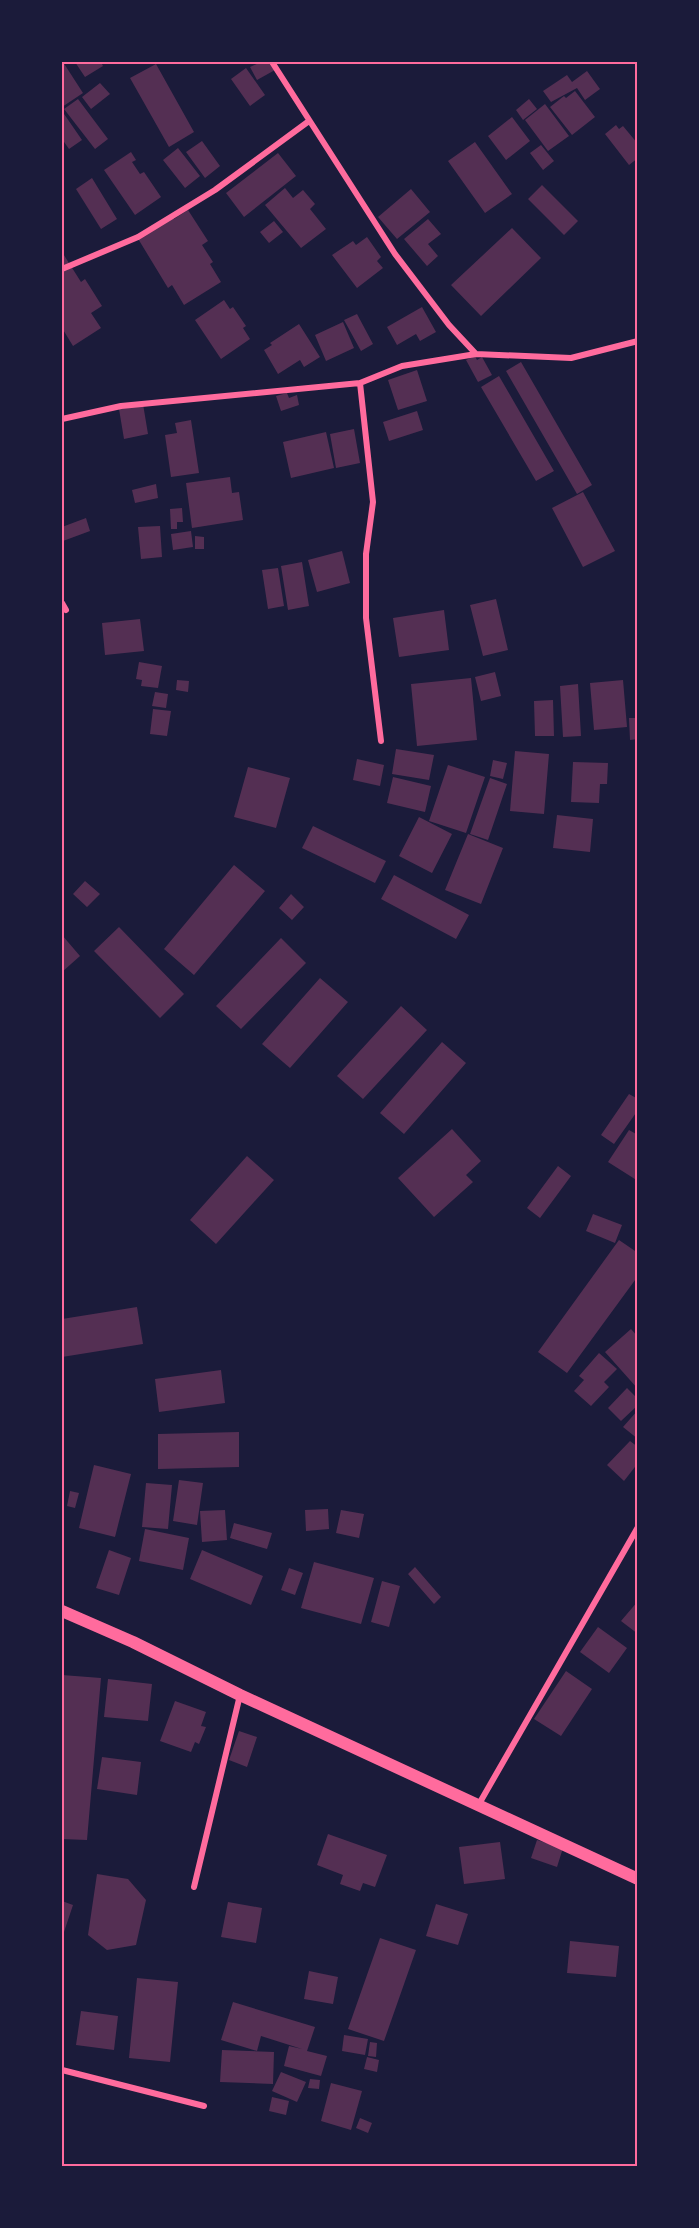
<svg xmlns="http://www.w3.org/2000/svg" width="699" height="2228" viewBox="0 0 699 2228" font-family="Mulish,sans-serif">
<rect width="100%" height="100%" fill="#1b1b3a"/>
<path fill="#542f53" d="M 63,62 L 83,93 L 62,107 L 62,63 Z
M 75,62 L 101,62 L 103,66 L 85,77 Z
M 261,62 L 271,62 L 275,70 L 257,80 L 250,67 Z
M 156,64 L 194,132 L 169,147 L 130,78 Z
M 246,68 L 265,95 L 250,106 L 231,79 Z
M 587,71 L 600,89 L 585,100 L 577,88 L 551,102 L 543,91 L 567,75 L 572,82 Z
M 100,83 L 110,94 L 91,109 L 82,97 Z
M 575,91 L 595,117 L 572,135 L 550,107 L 564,96 L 566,98 Z
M 78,99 L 108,139 L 95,149 L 64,109 Z
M 529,99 L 537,109 L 523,120 L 516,110 Z
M 545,104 L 569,136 L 548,151 L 525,120 Z
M 62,111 L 82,140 L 69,149 L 62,139 Z
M 512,117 L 530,141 L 506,160 L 488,136 Z
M 616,125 L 619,129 L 623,126 L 638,144 L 638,158 L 629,165 L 605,134 Z
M 202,141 L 220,166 L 205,178 L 186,152 Z
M 475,142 L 512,194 L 485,213 L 448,161 Z
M 541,145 L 554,161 L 543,170 L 530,153 Z
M 178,148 L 200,176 L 185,188 L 163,160 Z
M 131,152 L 136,160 L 132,162 L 140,174 L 144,172 L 161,197 L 135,215 L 104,170 Z
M 278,153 L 296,176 L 244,217 L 226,193 Z
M 92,178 L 117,219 L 101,229 L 76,189 Z
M 542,185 L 578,221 L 564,235 L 528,199 Z
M 285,188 L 293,198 L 303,190 L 315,204 L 310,209 L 326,229 L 301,248 L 265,205 Z
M 411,189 L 430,212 L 397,239 L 378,217 Z
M 188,210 L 208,241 L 202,245 L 213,262 L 210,264 L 221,282 L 184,305 L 172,285 L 168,288 L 137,237 L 172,215 L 174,219 Z
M 428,219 L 441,234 L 428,244 L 438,256 L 427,266 L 404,239 Z
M 274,221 L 283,232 L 269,243 L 260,232 Z
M 512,228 L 541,258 L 481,316 L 451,285 Z
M 367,237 L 381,257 L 377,261 L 383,268 L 357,288 L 332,255 L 353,241 L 356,245 Z
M 62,252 L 81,282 L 85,279 L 102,306 L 91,313 L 101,328 L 73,346 L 62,328 Z
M 224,300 L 230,309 L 233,307 L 246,326 L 243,328 L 250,339 L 221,359 L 195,320 Z
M 422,307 L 436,332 L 420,341 L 416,334 L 397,345 L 387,327 Z
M 357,314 L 373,344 L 361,351 L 344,320 Z
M 343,322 L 354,348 L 326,361 L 315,335 Z
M 299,324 L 320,357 L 304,367 L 300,360 L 278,374 L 264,350 L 272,345 L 270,343 Z
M 475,356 L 477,360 L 482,357 L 492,375 L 478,382 L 466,360 Z
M 521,362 L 592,485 L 577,494 L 506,371 Z
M 417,370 L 427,401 L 398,410 L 388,380 Z
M 499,376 L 554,471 L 536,481 L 481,387 Z
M 287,393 L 289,398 L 297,395 L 299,405 L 281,411 L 276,396 Z
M 143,404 L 148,434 L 124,439 L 119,409 Z
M 417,411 L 423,430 L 389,441 L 383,422 Z
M 191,420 L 199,473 L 171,477 L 165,435 L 177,433 L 175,423 Z
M 354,429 L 360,463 L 336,468 L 330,434 Z
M 326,432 L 334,468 L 291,478 L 283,442 Z
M 230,477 L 232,493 L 239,492 L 243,520 L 192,528 L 186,483 Z
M 156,484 L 158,498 L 135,503 L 132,490 Z
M 583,492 L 615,551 L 583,567 L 552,508 Z
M 182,508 L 183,522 L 177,522 L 177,529 L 171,529 L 170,509 Z
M 86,518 L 90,531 L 63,541 L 62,527 Z
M 160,526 L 162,557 L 141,559 L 138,527 Z
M 191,531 L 193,547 L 173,550 L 171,534 Z
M 195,536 L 204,537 L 204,549 L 195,549 Z
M 342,551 L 350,583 L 317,592 L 308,560 Z
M 302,562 L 309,606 L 288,610 L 281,566 Z
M 278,568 L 284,606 L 268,609 L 262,570 Z
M 496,599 L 508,650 L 483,656 L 470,605 Z
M 444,610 L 449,650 L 399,657 L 393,618 Z
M 140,619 L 144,651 L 105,655 L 102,623 Z
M 139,662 L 162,666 L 158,688 L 141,686 L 142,680 L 136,679 Z
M 495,672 L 501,696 L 481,701 L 475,677 Z
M 471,678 L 477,740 L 417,746 L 411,684 Z
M 177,680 L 189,681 L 188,692 L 176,690 Z
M 623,680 L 627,727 L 594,730 L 590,683 Z
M 578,684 L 581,736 L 563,737 L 560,686 Z
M 155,692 L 168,694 L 166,708 L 152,706 Z
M 553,700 L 554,736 L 535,736 L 534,701 Z
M 153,709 L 171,711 L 167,736 L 150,734 Z
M 629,718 L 638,718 L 638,739 L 630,740 Z
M 396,749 L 434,755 L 429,780 L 392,774 Z
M 515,751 L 549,754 L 544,814 L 510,811 Z
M 357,759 L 384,765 L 380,786 L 353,780 Z
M 493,760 L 507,763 L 503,779 L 490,776 Z
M 573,762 L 608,763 L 607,784 L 600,784 L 599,803 L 571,802 Z
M 448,765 L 485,777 L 466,833 L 429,821 Z
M 248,767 L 290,778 L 276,828 L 234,817 Z
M 393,777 L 431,786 L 425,812 L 387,803 Z
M 490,778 L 507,784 L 488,840 L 470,834 Z
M 557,815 L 593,819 L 590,852 L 553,848 Z
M 419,817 L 452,834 L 432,873 L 399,856 Z
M 313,826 L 386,861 L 375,883 L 302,848 Z
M 468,834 L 503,848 L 481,904 L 445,890 Z
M 234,865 L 265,891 L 194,975 L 164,949 Z
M 394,875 L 469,915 L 456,939 L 381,899 Z
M 85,881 L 100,894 L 87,907 L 73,894 Z
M 291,894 L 304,907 L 292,920 L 279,908 Z
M 119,927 L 184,994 L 160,1018 L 94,951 Z
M 62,935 L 80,956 L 62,972 Z
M 281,938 L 306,963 L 241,1029 L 216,1006 Z
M 320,978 L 348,1002 L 290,1068 L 262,1044 Z
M 401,1006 L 427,1030 L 363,1099 L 337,1076 Z
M 442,1042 L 466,1063 L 404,1134 L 380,1113 Z
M 629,1094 L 638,1099 L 638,1110 L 614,1144 L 601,1135 Z
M 452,1129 L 481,1161 L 466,1175 L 473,1182 L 434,1217 L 398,1178 Z
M 629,1130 L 638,1135 L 638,1181 L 608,1162 Z
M 247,1156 L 274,1180 L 216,1244 L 190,1220 Z
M 558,1166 L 571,1176 L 540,1218 L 527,1208 Z
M 593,1214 L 622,1225 L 615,1243 L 586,1231 Z
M 619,1240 L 638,1253 L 638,1276 L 567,1373 L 538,1352 Z
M 137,1307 L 143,1344 L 62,1357 L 62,1319 Z
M 631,1329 L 638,1337 L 638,1389 L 605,1352 Z
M 599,1353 L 617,1369 L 604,1382 L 609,1387 L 591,1406 L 574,1391 L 584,1380 L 579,1376 Z
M 221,1370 L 225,1403 L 159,1412 L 155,1379 Z
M 627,1388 L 638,1399 L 638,1405 L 621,1421 L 608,1408 Z
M 638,1410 L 638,1439 L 623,1427 Z
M 239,1432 L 239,1467 L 158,1469 L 158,1434 Z
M 630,1441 L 638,1447 L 638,1463 L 624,1481 L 607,1465 Z
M 94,1465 L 131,1474 L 115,1537 L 79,1528 Z
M 179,1480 L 203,1483 L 197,1525 L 173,1521 Z
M 146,1483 L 172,1485 L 168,1529 L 142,1527 Z
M 70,1491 L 79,1493 L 75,1508 L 67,1506 Z
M 328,1509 L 329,1529 L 306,1531 L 305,1510 Z
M 225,1510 L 227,1540 L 202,1542 L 200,1511 Z
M 341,1510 L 364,1514 L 359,1538 L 336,1533 Z
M 234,1523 L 272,1533 L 267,1549 L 230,1538 Z
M 145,1529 L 189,1538 L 183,1570 L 139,1561 Z
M 109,1550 L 131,1558 L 119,1595 L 96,1588 Z
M 202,1550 L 263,1576 L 251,1605 L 190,1579 Z
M 314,1562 L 374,1578 L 361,1624 L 301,1608 Z
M 415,1567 L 441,1597 L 434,1604 L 408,1574 Z
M 289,1568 L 303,1573 L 295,1595 L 281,1590 Z
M 382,1581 L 400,1586 L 389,1627 L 371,1622 Z
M 638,1601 L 638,1634 L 621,1621 Z
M 598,1627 L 627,1648 L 609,1673 L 580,1652 Z
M 566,1671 L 592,1689 L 561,1736 L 534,1719 Z
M 62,1675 L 101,1678 L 87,1840 L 62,1839 L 62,1717 L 63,1693 L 62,1693 Z
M 108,1679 L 152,1684 L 148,1721 L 104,1717 Z
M 175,1701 L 206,1712 L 201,1726 L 206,1727 L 199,1744 L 195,1742 L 191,1752 L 160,1741 Z
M 239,1731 L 257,1737 L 247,1767 L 229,1760 Z
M 102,1757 L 141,1762 L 137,1795 L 97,1789 Z
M 328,1834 L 387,1855 L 375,1887 L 363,1883 L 360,1891 L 340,1884 L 343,1875 L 317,1865 Z
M 537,1840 L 563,1848 L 557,1867 L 531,1858 Z
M 500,1842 L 505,1879 L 464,1884 L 459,1847 Z
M 97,1874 L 128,1879 L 146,1900 L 136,1945 L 107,1950 L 88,1935 Z
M 62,1901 L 73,1905 L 62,1938 Z
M 228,1902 L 262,1908 L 256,1943 L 221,1937 Z
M 436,1904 L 468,1914 L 458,1945 L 426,1936 Z
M 380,1938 L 416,1950 L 384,2041 L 348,2029 Z
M 570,1941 L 619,1946 L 616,1977 L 567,1973 Z
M 309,1971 L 338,1977 L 333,2004 L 304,1999 Z
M 137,1978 L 178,1982 L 170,2062 L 129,2058 Z
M 233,2002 L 315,2027 L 307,2051 L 327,2056 L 321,2076 L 284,2066 L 289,2046 L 302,2049 L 261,2036 L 257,2051 L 221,2040 Z
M 81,2011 L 118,2016 L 114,2050 L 76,2045 Z
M 344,2035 L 368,2039 L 365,2055 L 342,2051 Z
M 370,2042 L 377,2043 L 376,2057 L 368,2056 Z
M 222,2050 L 274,2052 L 273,2084 L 220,2082 Z
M 367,2057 L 379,2060 L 377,2072 L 364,2069 Z
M 281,2072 L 306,2082 L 297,2102 L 272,2091 Z
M 310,2079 L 320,2080 L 319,2089 L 308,2088 Z
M 331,2083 L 362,2091 L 351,2130 L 321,2121 Z
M 272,2097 L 289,2101 L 286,2115 L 269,2111 Z
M 360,2118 L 372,2123 L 368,2133 L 356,2128 Z"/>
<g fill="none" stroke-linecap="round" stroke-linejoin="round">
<path stroke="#ff6b9d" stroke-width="6" d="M 272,62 L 395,254 L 449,325 L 476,354
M 62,269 L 138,237 L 215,190 L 309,121
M 360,383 L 373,502 L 366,554 L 366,618 L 381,741
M 62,419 L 121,406 L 360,383 L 402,366 L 476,354 L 571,358 L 638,341
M 62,603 L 66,610
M 479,1804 L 638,1527
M 194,1887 L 240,1695
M 62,2070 L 204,2106"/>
<path stroke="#ff6b9d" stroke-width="12" d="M 62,1611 L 133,1642 L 240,1695 L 638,1879"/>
</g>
<rect width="699" height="2228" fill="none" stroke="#1b1b3a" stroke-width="126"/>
<rect x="63" y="63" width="573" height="2102" fill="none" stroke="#ff6b9d" stroke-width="2"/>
</svg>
